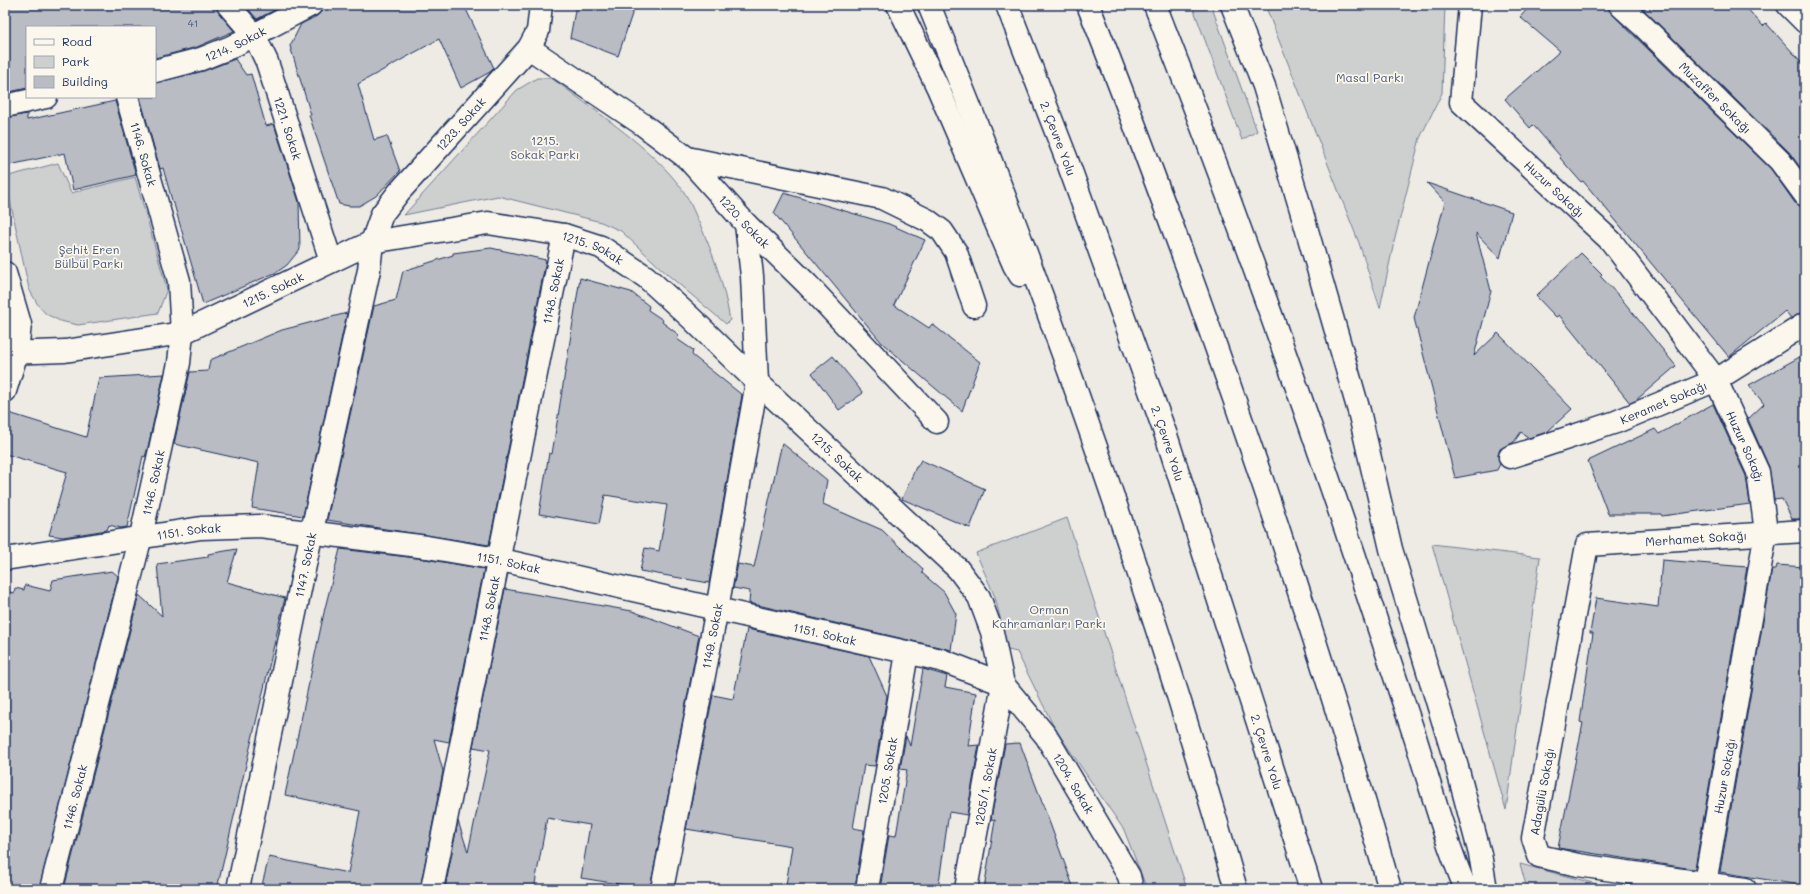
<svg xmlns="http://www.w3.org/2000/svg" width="1810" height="894" viewBox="0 0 1810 894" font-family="Mali,sans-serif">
<rect width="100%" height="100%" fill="#eeebe4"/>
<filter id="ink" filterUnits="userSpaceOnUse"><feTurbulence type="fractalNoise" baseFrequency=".025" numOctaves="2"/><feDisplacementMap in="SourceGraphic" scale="8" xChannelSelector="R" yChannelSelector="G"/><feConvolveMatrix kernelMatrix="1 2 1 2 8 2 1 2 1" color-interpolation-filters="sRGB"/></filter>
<g filter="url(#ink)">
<path fill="#cecfcf" stroke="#747f96" d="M 1192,5 L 1211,5 L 1257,131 L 1242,140 Z
M 1265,5 L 1445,5 L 1442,93 L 1420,138 L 1394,242 L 1380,308 L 1359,243 Z
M 537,78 L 550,78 L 560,84 C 599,114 653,149 682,189 C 688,197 692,207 696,216 C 713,252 723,281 730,320 L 726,324 L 668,275 L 621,231 L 601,222 L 498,196 L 404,215 L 517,90 Z
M 58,163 L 71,193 L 135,177 L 167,289 L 158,313 L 78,325 L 60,321 L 46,314 L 38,305 L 29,289 L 5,177 Z
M 1067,518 L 1187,889 L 1147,889 L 1124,830 L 1054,727 L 1017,652 L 1008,650 L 995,597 L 976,553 Z
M 1432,544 L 1540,557 L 1506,810 Z
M 1520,864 L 1616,889 L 1527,889 Z"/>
<path fill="#b9bcc3" stroke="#1b2f5e" d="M 5,5 L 216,5 L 219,13 L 234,31 L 197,47 L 155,58 L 155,27 L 27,27 L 27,88 L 5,93 Z
M 245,5 L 284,5 L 257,19 Z
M 323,5 L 464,5 L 494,68 L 490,72 L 461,88 L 439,39 L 358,84 L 374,140 L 387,136 L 400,171 L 376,196 L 359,206 L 349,206 L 339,204 L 309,115 L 311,115 L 290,46 L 301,24 L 317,16 L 322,11 Z
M 576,5 L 635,5 L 618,56 L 570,38 Z
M 1531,5 L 1608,5 L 1612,14 L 1771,169 L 1795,203 L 1805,207 L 1805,312 L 1791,318 L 1785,311 L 1729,357 L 1583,181 L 1581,182 L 1560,158 L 1561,157 L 1533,125 L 1530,128 L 1505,99 L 1560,51 L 1520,17 Z
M 1639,5 L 1744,5 L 1763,26 L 1766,23 L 1805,66 L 1805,174 L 1789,152 Z
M 235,59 L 246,75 L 251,74 L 266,126 L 274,124 L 299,202 L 300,249 L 287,265 L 277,272 L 203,304 L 174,204 L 173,204 L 163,168 L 160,169 L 140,97 L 155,97 L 155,83 L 204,71 Z
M 115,101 L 136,175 L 73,190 L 65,153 L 5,166 L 5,118 L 27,114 L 27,120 Z
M 1427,183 L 1512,212 L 1500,258 L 1476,233 L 1491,291 L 1474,356 L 1498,333 L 1572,409 L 1547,432 L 1529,438 L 1521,432 L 1514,442 L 1500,449 L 1498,455 L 1500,464 L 1497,470 L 1455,478 L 1414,318 L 1445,202 Z
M 784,193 L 889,224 L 925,240 L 894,305 L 929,328 L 932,324 L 980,362 L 962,411 L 882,343 L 774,213 Z
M 491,248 L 546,260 L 489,545 L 327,520 L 374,306 L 396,300 L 403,271 L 453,255 L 453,253 Z
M 1581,253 L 1602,274 L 1600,276 L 1620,297 L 1676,366 L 1635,401 L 1630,403 L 1559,315 L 1556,317 L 1536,296 Z
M 580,278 L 631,292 L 649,306 L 648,310 L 663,320 L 662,322 L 679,335 L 677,339 L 693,350 L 692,355 L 742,395 L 709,583 L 640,571 L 645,548 L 659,551 L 667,505 L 605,495 L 599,524 L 539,514 L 549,453 L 552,454 Z
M 347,313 L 303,516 L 252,508 L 259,463 L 174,444 L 190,372 L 208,371 L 210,360 L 282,330 Z
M 1805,354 L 1805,519 L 1792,519 L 1782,499 L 1774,500 L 1769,467 L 1748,419 L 1764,404 L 1749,385 Z
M 833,356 L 863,393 L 839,410 L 812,373 Z
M 164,374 L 148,447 L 145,457 L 143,456 L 127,527 L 121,528 L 109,525 L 107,530 L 63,537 L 49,535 L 67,472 L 5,454 L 5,429 L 9,413 L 86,437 L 99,378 Z
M 1713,404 L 1746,476 L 1750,504 L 1662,516 L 1661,514 L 1608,514 L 1588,461 L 1655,429 L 1659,434 Z
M 782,443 L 827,480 L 823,504 L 882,530 L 923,569 L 922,573 L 944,592 L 956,614 L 951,650 L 749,603 L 750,591 L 733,588 L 738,564 L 754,567 Z
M 921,460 L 985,489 L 970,528 L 902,499 L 916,467 L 917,467 Z
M 237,549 L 227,582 L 285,598 L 217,889 L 64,889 L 139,595 L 162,616 L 157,564 L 208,557 L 208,554 Z
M 340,549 L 425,559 L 484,569 L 449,742 L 434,739 L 443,771 L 420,889 L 261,889 L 269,857 L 348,873 L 360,811 L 285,795 L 325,608 Z
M 1662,560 L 1747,567 L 1695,868 L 1693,869 L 1558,848 L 1583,723 L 1580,722 L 1593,633 L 1590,633 L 1596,598 L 1658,607 Z
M 1777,565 L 1805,567 L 1805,740 L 1798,788 L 1805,789 L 1805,886 L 1720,872 L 1772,569 L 1776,569 Z
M 112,571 L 118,576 L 39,889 L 5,889 L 5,591 L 14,593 L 15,588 L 24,590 L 25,585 L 50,591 L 53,580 Z
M 505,589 L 632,611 L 699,636 L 650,889 L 581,878 L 590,825 L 547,818 L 534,889 L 445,889 L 458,821 L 468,852 L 490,750 L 473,747 Z
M 747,629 L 869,656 L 887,696 L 875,766 L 864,765 L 853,828 L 864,830 L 855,889 L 805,889 L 786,885 L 792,846 L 686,829 L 713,695 L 733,699 Z
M 923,669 L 947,676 L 945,687 L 976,693 L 968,746 L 979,745 L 967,815 L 949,812 L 938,889 L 880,889 L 889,835 L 896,836 L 907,770 L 900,769 L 906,736 L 910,746 Z
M 1020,743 L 1052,829 L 1074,889 L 984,889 L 995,820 L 991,819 L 1005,744 Z"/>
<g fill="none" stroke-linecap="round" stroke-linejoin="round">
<g stroke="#1b2f5e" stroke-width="25">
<g id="minor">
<path id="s1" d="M 228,5 L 254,35 L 267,62 L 331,261"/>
<path id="s2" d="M 1470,5 L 1461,102 L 1611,241 L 1716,380 L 1758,472 L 1766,532 L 1704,889"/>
<path id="s3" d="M 1620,5 L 1642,25 L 1780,161 L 1805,195"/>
<path d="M 1788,5 L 1805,22"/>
<path id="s4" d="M 529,48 L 642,124 L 687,158 L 746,224 L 807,284 L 937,422"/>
<path id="s5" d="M 155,71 L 201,59 L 231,47 L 311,5"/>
<path d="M 5,106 L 46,97"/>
<path d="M 687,158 L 882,198 L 927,220 L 942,231 L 956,252 L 974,306"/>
<path d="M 5,273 L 20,324 L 17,352 L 5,391"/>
<path id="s6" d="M 5,353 L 65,351 L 182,333 L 372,242 L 488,223 L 564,235 L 601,247 L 646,277 L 691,318 L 757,382 L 958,569 L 979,597 L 992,632 L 1003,684 L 966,889"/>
<path id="s7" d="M 1510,457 L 1616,422 L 1716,380 L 1805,324"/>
<path id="s8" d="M 5,559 L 201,528 L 260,526 L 427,547 L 497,559 L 941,660 L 1003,684 L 1046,736 L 1129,876 L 1132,889"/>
<path id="s9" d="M 51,889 L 141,536 L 179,363 L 182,333 L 179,281 L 127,97"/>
<path id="s10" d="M 238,889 L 312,531 L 369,270 L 372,242 L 382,214 L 399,192 L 529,48 L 538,31 L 541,5"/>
<path id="s11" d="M 432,889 L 564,235"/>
<path id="s12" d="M 662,889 L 717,609 L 757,382 L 752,276 L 746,224"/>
<path id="s13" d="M 867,889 L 907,653"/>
<path id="s14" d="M 1745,889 L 1578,865 L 1539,856 L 1533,838 L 1587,545 L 1805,531"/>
</g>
</g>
<g stroke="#1b2f5e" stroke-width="25">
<g id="motorway">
<path d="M 898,5 L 938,88 L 1014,265 L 1020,275"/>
<path d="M 929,5 C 1047,294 1150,589 1236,889"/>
<path id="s15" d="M 1007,5 L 1067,160 L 1167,438 L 1311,889"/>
<path d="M 1088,5 C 1126,99 1161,195 1196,291 C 1267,488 1332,687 1390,889"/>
<path d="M 1155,5 C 1226,186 1292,369 1354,554 C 1374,615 1395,676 1415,737 C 1431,788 1445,840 1466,889"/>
<path d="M 1232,5 L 1264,86 L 1302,213 L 1359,411 L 1391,549 L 1457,767 L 1480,854 L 1486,889"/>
</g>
</g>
<use href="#minor" stroke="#fbf7ec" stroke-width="22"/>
<use href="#motorway" stroke="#fbf7ec" stroke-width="22"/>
</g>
</g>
<g text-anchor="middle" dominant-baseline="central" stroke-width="3.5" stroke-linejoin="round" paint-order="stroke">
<g font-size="10" fill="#425277">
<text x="193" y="23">41</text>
</g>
<g font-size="12" fill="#1b2f5e" stroke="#fbf7ec">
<text stroke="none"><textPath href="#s5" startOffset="85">1214. Sokak</textPath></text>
<text stroke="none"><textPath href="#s3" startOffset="133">Muzaffer Sokağı</textPath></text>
<text stroke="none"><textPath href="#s10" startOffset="810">1223. Sokak</textPath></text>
<text stroke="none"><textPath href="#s1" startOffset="139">1221. Sokak</textPath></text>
<text stroke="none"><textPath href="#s15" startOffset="143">2. Çevre Yolu</textPath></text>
<text transform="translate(144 154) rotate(74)">1146. Sokak</text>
<text stroke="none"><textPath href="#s2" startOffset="225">Huzur Sokağı</textPath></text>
<text stroke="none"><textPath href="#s4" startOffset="278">1220. Sokak</textPath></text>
<text stroke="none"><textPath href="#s6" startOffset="615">1215. Sokak</textPath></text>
<text stroke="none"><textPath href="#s6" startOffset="279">1215. Sokak</textPath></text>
<text stroke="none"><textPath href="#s11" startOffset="610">1148. Sokak</textPath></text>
<text stroke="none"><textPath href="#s7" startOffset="163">Keramet Sokağı</textPath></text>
<text stroke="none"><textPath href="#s15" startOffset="467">2. Çevre Yolu</textPath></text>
<text stroke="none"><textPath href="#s2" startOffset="549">Huzur Sokağı</textPath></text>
<text stroke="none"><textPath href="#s6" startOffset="939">1215. Sokak</textPath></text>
<text stroke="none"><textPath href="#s9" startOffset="419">1146. Sokak</textPath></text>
<text stroke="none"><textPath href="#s8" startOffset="186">1151. Sokak</textPath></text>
<text stroke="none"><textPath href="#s14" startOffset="635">Merhamet Sokağı</textPath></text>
<text stroke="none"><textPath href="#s8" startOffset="509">1151. Sokak</textPath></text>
<text stroke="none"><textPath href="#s10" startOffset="331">1147. Sokak</textPath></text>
<text stroke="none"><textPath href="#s11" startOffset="286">1148. Sokak</textPath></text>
<text stroke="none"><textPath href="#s8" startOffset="833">1151. Sokak</textPath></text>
<text stroke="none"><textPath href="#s12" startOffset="258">1149. Sokak</textPath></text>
<text stroke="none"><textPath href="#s15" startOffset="791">2. Çevre Yolu</textPath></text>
<text stroke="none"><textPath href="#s13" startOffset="120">1205. Sokak</textPath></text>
<text transform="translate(1724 776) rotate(-80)">Huzur Sokağı</text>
<text stroke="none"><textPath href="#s8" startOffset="1141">1204. Sokak</textPath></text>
<text transform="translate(985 787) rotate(-80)">1205/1. Sokak</text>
<text stroke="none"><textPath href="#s14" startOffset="275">Adagülü Sokağı</textPath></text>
<text stroke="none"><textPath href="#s9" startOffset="95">1146. Sokak</textPath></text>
</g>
<g font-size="12" fill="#48577a" stroke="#fbf7ec">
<text x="1370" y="77">Masal Parkı</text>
<text x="545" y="140">1215.<tspan x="545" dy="14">Sokak Parkı</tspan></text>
<text x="89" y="249">Şehit Eren<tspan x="89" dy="14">Bülbül Parkı</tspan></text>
<text x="1049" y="609">Orman<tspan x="1049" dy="14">Kahramanları Parkı</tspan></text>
</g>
</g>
<rect width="1810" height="894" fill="none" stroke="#fbf7ec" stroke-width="20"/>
<rect x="10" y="10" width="1790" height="874" fill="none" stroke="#1b2f5e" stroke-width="1.5" filter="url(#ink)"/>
<rect x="26" y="26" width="130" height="72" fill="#fbf7ec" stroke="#a1a7b3"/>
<rect x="34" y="39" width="20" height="6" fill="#fbf7ec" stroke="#a1a7b3"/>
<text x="62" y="46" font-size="12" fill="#1b2f5e">Road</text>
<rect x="34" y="56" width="20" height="12" fill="#cecfcf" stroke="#a1a7b3"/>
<text x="62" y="66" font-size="12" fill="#1b2f5e">Park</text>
<rect x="34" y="76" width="20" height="12" fill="#b9bcc3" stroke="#a1a7b3"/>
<text x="62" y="86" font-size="12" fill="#1b2f5e">Building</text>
</svg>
